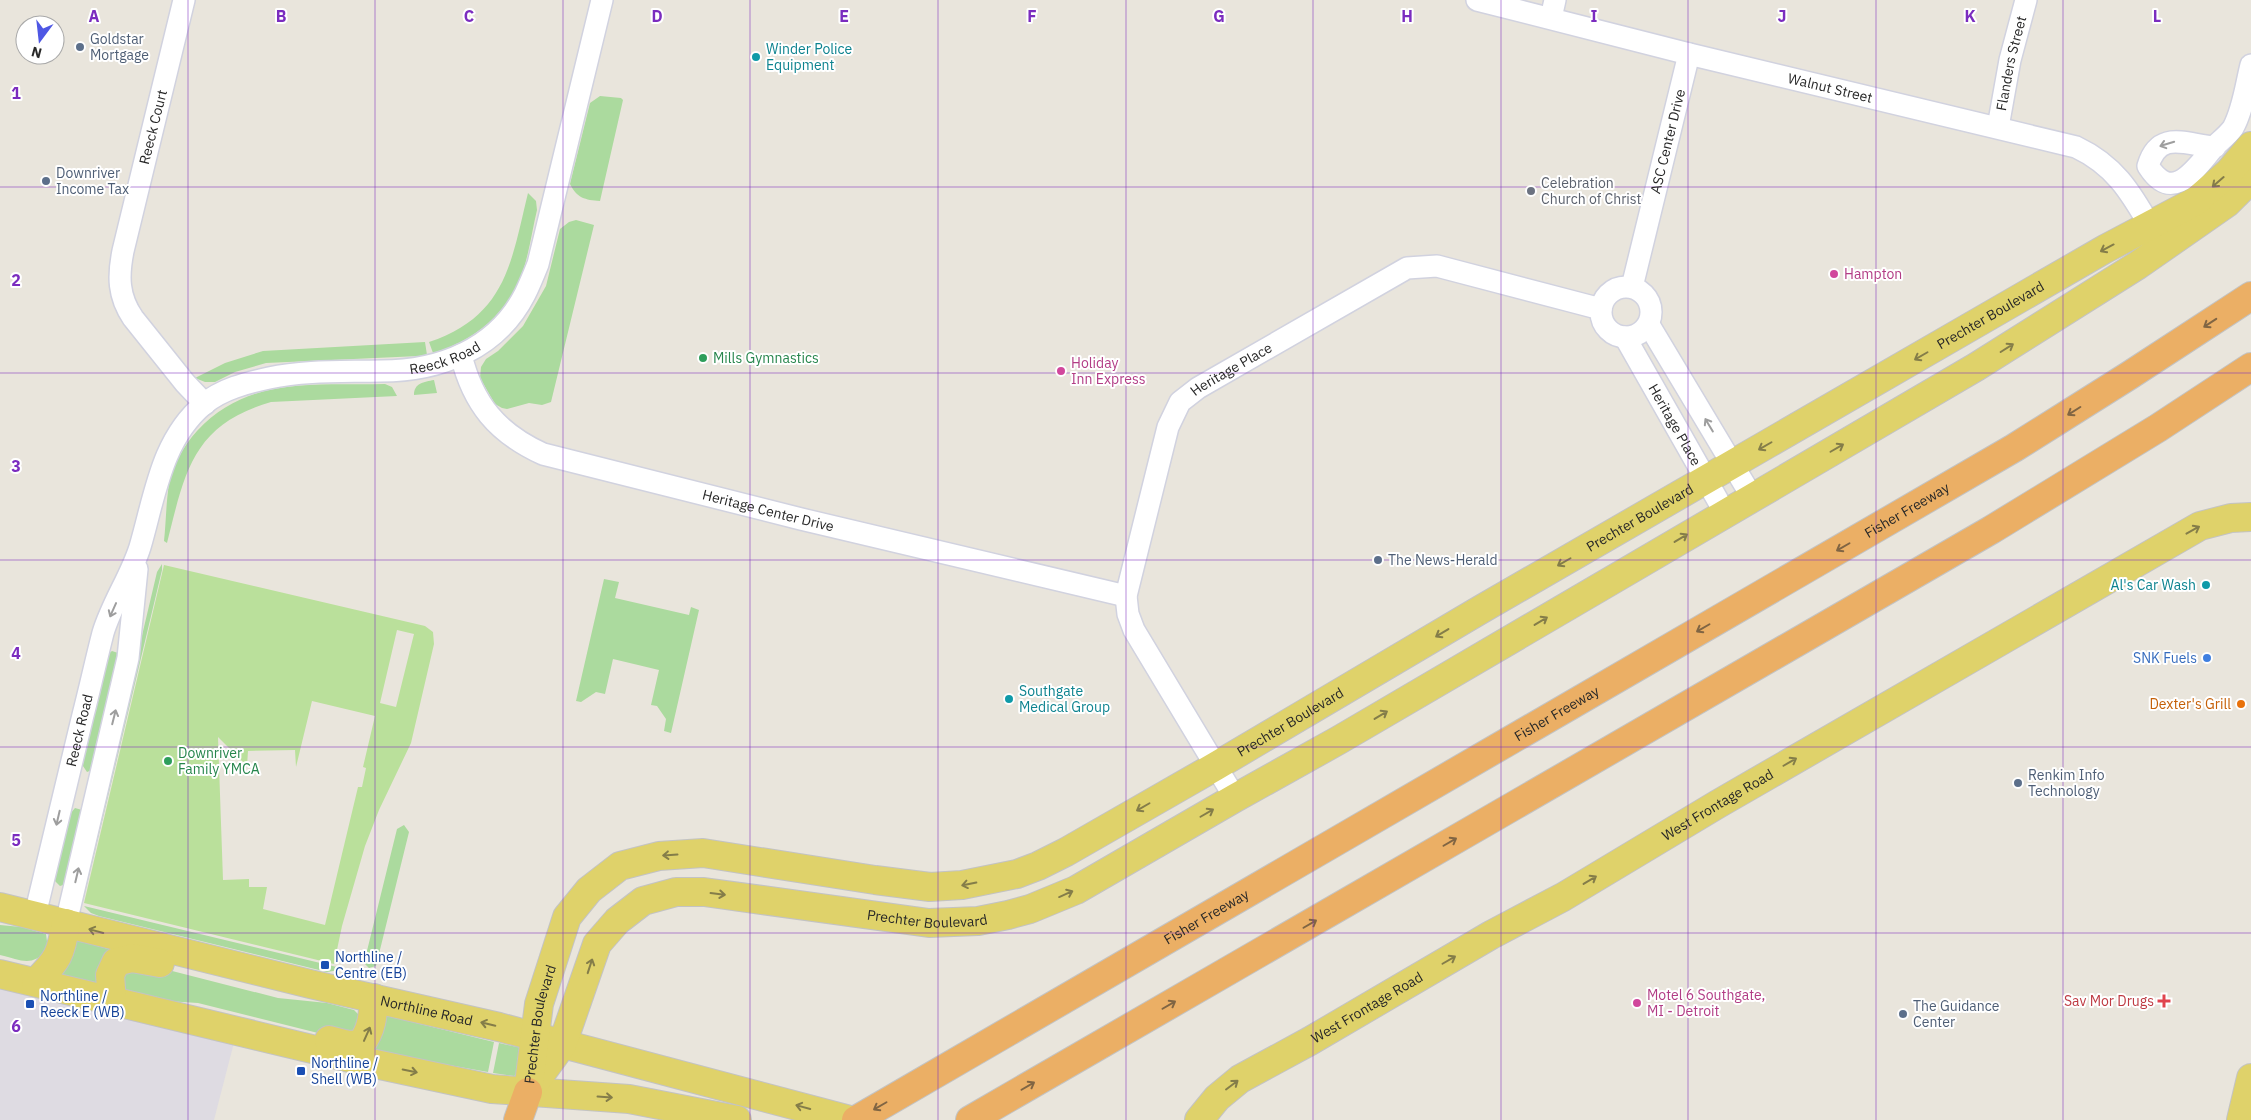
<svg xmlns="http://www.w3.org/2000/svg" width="2251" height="1120" viewBox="0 0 2251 1120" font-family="'IBM Plex Sans',sans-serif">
<rect width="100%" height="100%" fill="#e9e5dc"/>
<path fill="#dedbe2" d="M 0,974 L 237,1031 L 214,1120 L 0,1120 Z"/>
<path fill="#abda9e" d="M 600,96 L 621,98 L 623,100 L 600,201 C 585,200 577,198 570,184 L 590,103 Z
M 528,193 L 536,201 L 537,210 C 532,231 529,254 522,274 C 508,314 472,342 433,353 L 429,342 C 506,316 511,263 528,193 Z
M 576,220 L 594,225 L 551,402 L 542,405 L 529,403 L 507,409 L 502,408 L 495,404 L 480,378 L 481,367 L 486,359 L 498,351 L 523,326 L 546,286 L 560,229 L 569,222 Z
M 425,342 L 427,355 L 419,356 L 266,363 L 235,372 L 215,382 L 205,382 L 195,378 L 225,363 L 263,351 Z
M 434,380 L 437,393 L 414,395 C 414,383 424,382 434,380 Z
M 385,384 L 392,387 L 397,396 L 271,402 C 192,425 185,472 167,543 L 164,541 C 166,523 166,503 169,484 C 173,465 184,445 197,431 C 249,375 316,386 385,384 Z
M 162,564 L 162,570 L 83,901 L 82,890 L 157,572 Z
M 604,579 L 619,582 L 615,598 L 689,615 L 691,607 L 699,610 L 671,733 L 664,731 L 666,719 L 657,706 L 651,705 L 659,670 L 613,659 L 605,694 L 596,692 L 581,702 L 576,701 Z
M 112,651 L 118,653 L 92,770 L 87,772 L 81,763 L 108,654 Z
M 75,808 L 82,810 L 66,884 L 60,886 L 55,881 L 55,877 L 70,814 Z
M 404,825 L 409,832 L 376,966 L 369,968 L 364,963 L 397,829 Z
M 84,906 L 345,969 L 327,972 L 99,916 L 91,913 Z
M 0,925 L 21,927 L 46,934 L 48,949 C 31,968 22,960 0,955 Z
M 72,939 L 112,950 L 97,987 L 58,976 Z
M 141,963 L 278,998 L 327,1003 L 354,1010 L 359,1015 L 359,1022 L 357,1031 L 342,1039 L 198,1003 L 151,1000 L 126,994 L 122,978 L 124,970 Z
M 383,1015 L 494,1042 L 488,1072 L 376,1052 L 371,1048 Z
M 499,1043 L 522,1048 L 518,1074 L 514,1076 L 493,1073 Z"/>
<path fill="#bae09b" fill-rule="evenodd" d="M 164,565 L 425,626 L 433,632 L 434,644 L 411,743 L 379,810 L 365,846 L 342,926 L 334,964 L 84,903 ZM 397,630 L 414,634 L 396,707 L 380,703 ZM 312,701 L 375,716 L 363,767 L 366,768 L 362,787 L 358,787 L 325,925 L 263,909 L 267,887 L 249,887 L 249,879 L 223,880 L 218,737 L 247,766 L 248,751 L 295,750 L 296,767 Z"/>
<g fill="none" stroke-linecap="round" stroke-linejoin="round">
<g stroke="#d1d2df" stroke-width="24">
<g id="minor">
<path d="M 184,0 L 123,251 C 118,276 118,296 133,318 L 185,383 L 205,404"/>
<path id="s1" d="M 1477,0 L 1689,54 L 2076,147 C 2114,165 2130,191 2150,226"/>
<path d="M 1551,18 L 1555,0"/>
<path id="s2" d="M 1998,127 L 2010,60 L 2026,0"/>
<path d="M 2215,147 C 2186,145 2159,129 2148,166 C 2173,205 2195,169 2214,147 C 2220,141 2228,135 2233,128 C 2243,110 2246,85 2251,65"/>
<circle cx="1626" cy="312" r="25"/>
<path id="s3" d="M 1632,287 L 1689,54"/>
<path d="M 1649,325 L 1752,497"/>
<path id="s4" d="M 1625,337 L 1725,513"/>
<path id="s5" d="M 461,355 C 473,404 497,433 543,454 L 801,519 L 1126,596"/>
<path id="s6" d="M 1235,798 L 1134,630 L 1128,614 L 1126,596 L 1168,427 L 1180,402 L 1198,388 L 1407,268 L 1437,266 L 1601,309"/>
<path id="s7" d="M 35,915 C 51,849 67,782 83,715 C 90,688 96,660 103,633 C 112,603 131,576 140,547 C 155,496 161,440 204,404 C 222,389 246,383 269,378 C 306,370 342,372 381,371 C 440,371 497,349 525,294 C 530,284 534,274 538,264 L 602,0"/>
<path d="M 66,923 L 128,658 L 137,569"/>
</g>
</g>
<g stroke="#c3c3c3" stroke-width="30">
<g id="major">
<path id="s8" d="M 0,907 L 310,984 L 499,1027 L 850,1120"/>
<path d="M 0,974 L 366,1062 L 492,1089 L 629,1099 L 737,1120"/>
<path d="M 36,982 C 58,960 61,954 66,923"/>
<path d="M 112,1001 L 110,975 L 116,962 L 132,958 L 160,963"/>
<path d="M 329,1040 L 348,1045 L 361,1044 C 372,1030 373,1015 374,998"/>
<path id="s9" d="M 530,1089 L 562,1045 L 597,944 L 617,921 L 643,901 L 676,892 L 704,892 L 929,923 L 978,921 L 1008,915 L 1030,909 L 1076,890 L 1235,798 L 1339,740 L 1976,367 L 2138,265 L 2227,203 L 2251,179"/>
<path id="s10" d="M 528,1092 L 539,1004 L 567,917 L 589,890 L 620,866 L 659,856 L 703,853 L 875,880 L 930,887 L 962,885 L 1017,874 L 1038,866 L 1066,852 L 1216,766 L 1480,610 L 2105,249 L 2196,201 L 2229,172 L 2251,146"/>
<path id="s11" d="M 1199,1120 L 1217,1098 L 1240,1079 L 1310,1041 L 1491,935 L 1563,897 L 1718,804 L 2200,526 L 2231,518 L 2251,517"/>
<path d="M 2241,1120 L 2251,1078"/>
</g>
</g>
<g stroke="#c3c3c3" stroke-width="30">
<g id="highway">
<path d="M 518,1120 L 528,1092"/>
<path id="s12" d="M 856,1120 L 2014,448 L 2130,375 L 2251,296"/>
<path d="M 970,1120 L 1991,530 L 2158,428 L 2251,367"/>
</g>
</g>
<use href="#minor" stroke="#fff" stroke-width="21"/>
<use href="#major" stroke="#dfd26a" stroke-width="28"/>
<use href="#highway" stroke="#ebaf65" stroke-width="28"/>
</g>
<defs><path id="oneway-shaft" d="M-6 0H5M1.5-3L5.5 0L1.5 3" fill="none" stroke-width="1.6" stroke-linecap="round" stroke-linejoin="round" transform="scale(1.25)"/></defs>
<g stroke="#9e9e9e">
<use href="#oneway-shaft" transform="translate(2167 144) rotate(163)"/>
<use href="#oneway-shaft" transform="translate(1709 425) rotate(-121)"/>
<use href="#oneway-shaft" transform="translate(113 610) rotate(114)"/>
<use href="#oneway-shaft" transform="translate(114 717) rotate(-76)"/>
<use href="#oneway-shaft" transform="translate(58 818) rotate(103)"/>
<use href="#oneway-shaft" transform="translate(77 875) rotate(-77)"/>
</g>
<g stroke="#847d49">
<use href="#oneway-shaft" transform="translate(2218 182) rotate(139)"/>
<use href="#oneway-shaft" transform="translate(2107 248) rotate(152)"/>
<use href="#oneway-shaft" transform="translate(2007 348) rotate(-32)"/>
<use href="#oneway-shaft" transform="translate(1921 356) rotate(150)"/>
<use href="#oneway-shaft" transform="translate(1765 446) rotate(150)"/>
<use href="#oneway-shaft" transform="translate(1837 448) rotate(-30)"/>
<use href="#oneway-shaft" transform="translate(2193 530) rotate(-29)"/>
<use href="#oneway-shaft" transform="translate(1681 538) rotate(-31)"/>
<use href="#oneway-shaft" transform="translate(1564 562) rotate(150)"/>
<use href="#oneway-shaft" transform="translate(1541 621) rotate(-31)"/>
<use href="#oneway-shaft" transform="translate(1442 633) rotate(149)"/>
<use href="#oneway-shaft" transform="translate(1381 715) rotate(-31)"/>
<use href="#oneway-shaft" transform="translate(1790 762) rotate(-30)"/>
<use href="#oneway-shaft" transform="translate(1143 807) rotate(150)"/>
<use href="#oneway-shaft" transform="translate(1207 813) rotate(-30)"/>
<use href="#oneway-shaft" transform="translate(670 855) rotate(176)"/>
<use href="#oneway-shaft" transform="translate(1590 880) rotate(-31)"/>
<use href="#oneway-shaft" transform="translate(969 884) rotate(169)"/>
<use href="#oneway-shaft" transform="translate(718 894) rotate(7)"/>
<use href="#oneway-shaft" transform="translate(1066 894) rotate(-24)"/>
<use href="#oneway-shaft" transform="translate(96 931) rotate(-165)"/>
<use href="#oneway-shaft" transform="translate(1449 960) rotate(-30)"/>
<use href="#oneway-shaft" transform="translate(590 966) rotate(-72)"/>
<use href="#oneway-shaft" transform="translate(488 1024) rotate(-167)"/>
<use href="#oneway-shaft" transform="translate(367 1034) rotate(-66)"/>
<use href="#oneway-shaft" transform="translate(410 1071) rotate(12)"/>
<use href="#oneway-shaft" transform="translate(1232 1085) rotate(-37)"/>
<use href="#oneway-shaft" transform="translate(605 1097) rotate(4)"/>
<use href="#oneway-shaft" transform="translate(803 1107) rotate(-165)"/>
</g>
<g stroke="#806543">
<use href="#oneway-shaft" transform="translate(2210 323) rotate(147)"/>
<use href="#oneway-shaft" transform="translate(2074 411) rotate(148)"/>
<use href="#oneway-shaft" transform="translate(1843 547) rotate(150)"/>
<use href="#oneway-shaft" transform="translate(1703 628) rotate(150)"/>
<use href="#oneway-shaft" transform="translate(1450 842) rotate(-30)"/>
<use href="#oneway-shaft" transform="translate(1310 924) rotate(-30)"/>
<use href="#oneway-shaft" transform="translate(1169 1005) rotate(-30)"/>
<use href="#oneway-shaft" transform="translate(1028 1086) rotate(-30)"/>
<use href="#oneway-shaft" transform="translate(880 1106) rotate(150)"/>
</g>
<path fill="none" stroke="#7b2cbf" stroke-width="1" stroke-opacity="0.55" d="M 188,0 L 188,1120M 375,0 L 375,1120M 563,0 L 563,1120M 750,0 L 750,1120M 938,0 L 938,1120M 1126,0 L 1126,1120M 1313,0 L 1313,1120M 1501,0 L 1501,1120M 1688,0 L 1688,1120M 1876,0 L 1876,1120M 2063,0 L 2063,1120M 0,187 L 2251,187M 0,373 L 2251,373M 0,560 L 2251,560M 0,747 L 2251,747M 0,933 L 2251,933"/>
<g fill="#5c6f8a" stroke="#fff" stroke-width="2">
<circle cx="80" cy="47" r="5"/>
<circle cx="46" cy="181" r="5"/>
<circle cx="1378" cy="560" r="5"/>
<circle cx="2018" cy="783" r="5"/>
<circle cx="1903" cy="1014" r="5"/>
</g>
<g fill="#0f9aa8" stroke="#fff" stroke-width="2">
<circle cx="756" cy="57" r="5"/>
<circle cx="2206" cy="585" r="5"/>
<circle cx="1009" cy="699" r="5"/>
</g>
<circle fill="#6b7280" stroke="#fff" stroke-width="2" cx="1531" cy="191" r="5"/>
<g fill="#d1479c" stroke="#fff" stroke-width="2">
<circle cx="1834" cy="274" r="5"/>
<circle cx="1061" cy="371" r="5"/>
<circle cx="1637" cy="1003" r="5"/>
</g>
<g fill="#2e9e5b" stroke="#fff" stroke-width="2">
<circle cx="703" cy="358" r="5"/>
<circle cx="168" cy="761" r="5"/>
</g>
<circle fill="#3f7fe0" stroke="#fff" stroke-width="2" cx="2207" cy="658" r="5"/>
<circle fill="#e8710a" stroke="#fff" stroke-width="2" cx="2241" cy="704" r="5"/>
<g fill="#1a4fb4" stroke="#fff" stroke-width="2">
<rect x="320" y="960" width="10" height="10" rx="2.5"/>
<rect x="25" y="999" width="10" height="10" rx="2.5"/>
<rect x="296" y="1066" width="10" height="10" rx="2.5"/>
</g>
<path fill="#e0444e" stroke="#fff" stroke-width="2" d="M2161.5 993.5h5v5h5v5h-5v5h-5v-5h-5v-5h5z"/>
<g text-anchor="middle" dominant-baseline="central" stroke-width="4" stroke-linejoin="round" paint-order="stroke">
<g font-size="14" fill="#4e5e75" stroke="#fff" text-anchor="start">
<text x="90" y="39">Goldstar<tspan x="90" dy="16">Mortgage</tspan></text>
<text x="56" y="173">Downriver<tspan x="56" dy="16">Income Tax</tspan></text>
<text x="1388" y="560">The News-Herald</text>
<text x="2028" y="775">Renkim Info<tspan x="2028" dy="16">Technology</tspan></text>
<text x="1913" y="1006">The Guidance<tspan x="1913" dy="16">Center</tspan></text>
</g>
<g font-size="14" fill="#0d838f" stroke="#fff" text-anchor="start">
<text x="766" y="49">Winder Police<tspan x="766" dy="16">Equipment</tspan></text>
<text x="2196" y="585" text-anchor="end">Al's Car Wash</text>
<text x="1019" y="691">Southgate<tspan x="1019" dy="16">Medical Group</tspan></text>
</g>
<g font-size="14" fill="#282828" stroke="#fff">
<text stroke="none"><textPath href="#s2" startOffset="65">Flanders Street</textPath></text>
<text stroke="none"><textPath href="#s1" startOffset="364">Walnut Street</textPath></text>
<text transform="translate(153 127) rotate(-76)">Reeck Court</text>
<text stroke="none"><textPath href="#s3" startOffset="150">ASC Center Drive</textPath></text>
<text stroke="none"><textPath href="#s10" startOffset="1779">Prechter Boulevard</textPath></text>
<text stroke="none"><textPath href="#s7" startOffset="792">Reeck Road</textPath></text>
<text stroke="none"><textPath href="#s6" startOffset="494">Heritage Place</textPath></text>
<text stroke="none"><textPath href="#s4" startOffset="101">Heritage Place</textPath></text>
<text stroke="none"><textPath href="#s5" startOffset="366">Heritage Center Drive</textPath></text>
<text stroke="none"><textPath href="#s12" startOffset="1215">Fisher Freeway</textPath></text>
<text stroke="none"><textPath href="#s10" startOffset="1374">Prechter Boulevard</textPath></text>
<text stroke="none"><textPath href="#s12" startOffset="810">Fisher Freeway</textPath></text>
<text stroke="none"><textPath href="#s10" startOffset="969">Prechter Boulevard</textPath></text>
<text stroke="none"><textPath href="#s7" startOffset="190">Reeck Road</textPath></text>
<text stroke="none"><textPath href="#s11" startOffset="609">West Frontage Road</textPath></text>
<text stroke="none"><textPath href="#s9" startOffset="512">Prechter Boulevard</textPath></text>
<text stroke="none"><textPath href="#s12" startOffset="405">Fisher Freeway</textPath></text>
<text stroke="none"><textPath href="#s11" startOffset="204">West Frontage Road</textPath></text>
<text stroke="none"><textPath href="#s8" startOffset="439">Northline Road</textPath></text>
<text stroke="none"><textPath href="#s10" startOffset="69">Prechter Boulevard</textPath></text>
</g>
<g font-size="14" fill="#5b616d" stroke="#fff" text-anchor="start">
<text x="1541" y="183">Celebration<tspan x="1541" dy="16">Church of Christ</tspan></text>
</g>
<g font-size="14" fill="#b23c85" stroke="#fff" text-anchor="start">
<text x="1844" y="274">Hampton</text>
<text x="1071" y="363">Holiday<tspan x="1071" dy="16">Inn Express</tspan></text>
<text x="1647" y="995">Motel 6 Southgate,<tspan x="1647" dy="16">MI - Detroit</tspan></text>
</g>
<g font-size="14" fill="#27864d" stroke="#fff" text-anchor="start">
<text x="713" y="358">Mills Gymnastics</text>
<text x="178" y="753">Downriver<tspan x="178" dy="16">Family YMCA</tspan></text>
</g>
<g font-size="14" fill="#366cbe" stroke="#fff" text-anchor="end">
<text x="2197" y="658">SNK Fuels</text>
</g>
<g font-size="14" fill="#c56008" stroke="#fff" text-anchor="end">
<text x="2231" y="704">Dexter's Grill</text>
</g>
<g font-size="14" fill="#164399" stroke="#fff" text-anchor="start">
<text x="335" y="957">Northline /<tspan x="335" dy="16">Centre (EB)</tspan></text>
<text x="40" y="996">Northline /<tspan x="40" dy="16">Reeck E (WB)</tspan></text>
<text x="311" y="1063">Northline /<tspan x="311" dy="16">Shell (WB)</tspan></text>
</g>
<g font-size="14" fill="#be3a42" stroke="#fff" text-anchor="end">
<text x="2154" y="1001">Sav Mor Drugs</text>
</g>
</g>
<g font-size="16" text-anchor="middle" font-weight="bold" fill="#7b2cbf" stroke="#fff" stroke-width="4" stroke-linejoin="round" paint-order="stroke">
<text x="94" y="22">A</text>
<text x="281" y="22">B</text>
<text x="469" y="22">C</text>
<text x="657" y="22">D</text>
<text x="844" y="22">E</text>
<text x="1032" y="22">F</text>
<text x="1219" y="22">G</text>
<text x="1407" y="22">H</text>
<text x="1594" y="22">I</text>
<text x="1782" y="22">J</text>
<text x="1970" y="22">K</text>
<text x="2157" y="22">L</text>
<text x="16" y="99">1</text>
<text x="16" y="286">2</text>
<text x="16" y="472">3</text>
<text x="16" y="659">4</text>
<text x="16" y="846">5</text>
<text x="16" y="1032">6</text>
</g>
<g transform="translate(40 40) rotate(195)"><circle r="24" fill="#ffffff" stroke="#a9a9a9"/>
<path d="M0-4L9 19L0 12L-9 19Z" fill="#4e57e4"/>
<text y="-8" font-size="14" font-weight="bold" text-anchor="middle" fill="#282828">N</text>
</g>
</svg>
